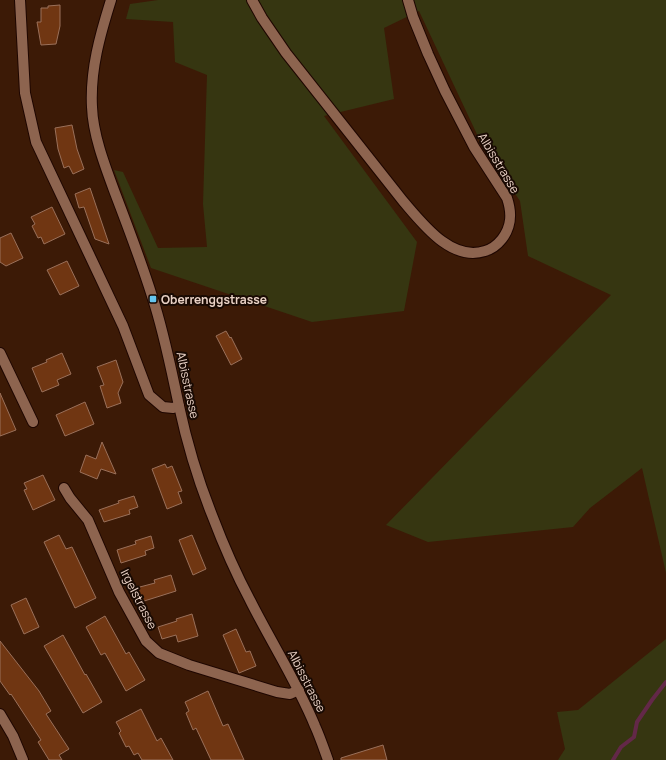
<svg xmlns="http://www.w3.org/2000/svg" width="666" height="760" viewBox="0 0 666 760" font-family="Manrope,sans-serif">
<rect width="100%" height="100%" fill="#3c1a06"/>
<path fill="#363611" d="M 158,0 L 666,0 L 666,573 L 642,468 L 590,508 L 573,527 L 428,542 L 386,525 L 611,295 L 528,256 L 520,201 L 482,145 L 419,11 L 384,28 L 394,99 L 324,116 L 417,242 L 404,311 L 312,322 L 151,268 L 114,170 L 123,172 L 158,248 L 207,247 L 203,204 L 207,75 L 175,62 L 173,22 L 126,19 L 130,4 Z
M 666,639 L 666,760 L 558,760 L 565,749 L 557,712 L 578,710 Z"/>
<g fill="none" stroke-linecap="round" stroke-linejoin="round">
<path stroke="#632848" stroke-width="4" d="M 613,760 L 621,747 L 634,737 L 637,722 L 652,700 L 666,682"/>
</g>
<path fill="#703612" stroke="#9a705a" d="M 60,5 L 60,26 L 56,44 L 41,45 L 37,22 L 41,22 L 41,8 L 48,8 L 48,6 Z
M 72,125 L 77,149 L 84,169 L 73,174 L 69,166 L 64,168 L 58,149 L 55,128 Z
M 90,188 L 109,244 L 95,239 L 84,207 L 79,208 L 75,194 Z
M 52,207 L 65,234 L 44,244 L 41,237 L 38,238 L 32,226 L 35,224 L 31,217 Z
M 11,233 L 23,258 L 6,266 L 0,262 L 0,238 Z
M 67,261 L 79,286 L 60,295 L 47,270 Z
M 226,331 L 230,338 L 231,337 L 242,359 L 231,365 L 216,336 Z
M 62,353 L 71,374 L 57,380 L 59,385 L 42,392 L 32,368 L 47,362 L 46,360 Z
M 116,360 L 123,382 L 118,393 L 121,403 L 107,408 L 100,386 L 104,385 L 97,367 Z
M 0,393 L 16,430 L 0,436 Z
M 85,402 L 94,424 L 65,436 L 56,415 Z
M 102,442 L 116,474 L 101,469 L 97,479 L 80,472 L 86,455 L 96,459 Z
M 165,464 L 167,468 L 172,466 L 182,491 L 178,492 L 182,503 L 167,509 L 152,469 Z
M 43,475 L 55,500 L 33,510 L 24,490 L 27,489 L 24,483 Z
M 134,496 L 138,507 L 129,510 L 130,514 L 104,522 L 99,510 L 119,503 L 118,501 Z
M 59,535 L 66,549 L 72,547 L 96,598 L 75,608 L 44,542 Z
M 192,535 L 206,569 L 193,575 L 179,540 Z
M 151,536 L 154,548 L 145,551 L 146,555 L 121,563 L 117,550 L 136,544 L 135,541 Z
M 171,575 L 176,591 L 141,602 L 136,588 L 155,583 L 154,580 Z
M 26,598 L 39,627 L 24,634 L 11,605 Z
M 192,614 L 198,636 L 178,642 L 176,635 L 162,639 L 158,627 L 177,621 L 176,619 Z
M 105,616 L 126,654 L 129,652 L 145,680 L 126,691 L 105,653 L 101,655 L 86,627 Z
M 236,629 L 246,652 L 250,651 L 256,666 L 239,673 L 223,635 Z
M 63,635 L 85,675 L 86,674 L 102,702 L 83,713 L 44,646 Z
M 0,641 L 39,691 L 51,711 L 46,714 L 69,749 L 59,755 L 62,760 L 49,760 L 38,742 L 41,740 L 11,694 L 10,695 L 0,681 Z
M 208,691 L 223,726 L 228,724 L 244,760 L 211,760 L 196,728 L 193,730 L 186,713 L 189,711 L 185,702 Z
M 141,709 L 157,741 L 161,738 L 173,760 L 142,760 L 138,753 L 134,755 L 129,746 L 126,747 L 119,733 L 121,731 L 116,722 Z
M 383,745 L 387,760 L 341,760 L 341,758 Z"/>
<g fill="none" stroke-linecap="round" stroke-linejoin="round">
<g stroke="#1e0600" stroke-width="12">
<path id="minor" d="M 20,0 L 25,93 L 36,142 L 123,326 L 149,395 L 163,407 L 173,408 L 179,406
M 0,353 L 33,422
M 64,488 L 70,498 L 88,520 L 119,592 L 146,641 L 159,653 L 189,665 L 277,692 L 290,694 L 299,690
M 0,714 L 13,736 L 23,760"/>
</g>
<g stroke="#1e0600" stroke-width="12">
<path id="secondary" d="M 111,0 C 100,35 90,70 92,107 C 93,135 105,166 115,193 C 128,227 141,261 152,296 C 164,332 171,369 179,406 C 187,443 198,480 212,515 C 223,544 235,572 250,600 C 271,642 297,682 315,726 C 320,737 324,749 328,760
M 252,0 L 262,18 L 286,53 L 403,201 C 422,223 451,262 485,251 C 492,249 498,244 502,239 C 512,226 512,213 507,198 L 474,147 L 445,91 L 428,54 L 413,17 L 408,0"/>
</g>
<use href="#minor" stroke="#8d644f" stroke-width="10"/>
<use href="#secondary" stroke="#8d644f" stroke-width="10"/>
</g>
<rect fill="#65c5ef" stroke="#190a03" stroke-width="1.5" x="149" y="295" width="8" height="8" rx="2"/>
<g text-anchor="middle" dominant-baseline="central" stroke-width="4" stroke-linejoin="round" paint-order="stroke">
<g font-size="12" fill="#ead2c6" stroke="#190a03">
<text transform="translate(499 163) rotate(59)">Albisstrasse</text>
<text transform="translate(188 385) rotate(78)">Albisstrasse</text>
<text transform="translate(139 599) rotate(63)">Irgelstrasse</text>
<text transform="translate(307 681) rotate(63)">Albisstrasse</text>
</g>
<g font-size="12" font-weight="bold" fill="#ead2c6" stroke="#190a03" text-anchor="start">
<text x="161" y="299">Oberrenggstrasse</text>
</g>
</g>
</svg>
